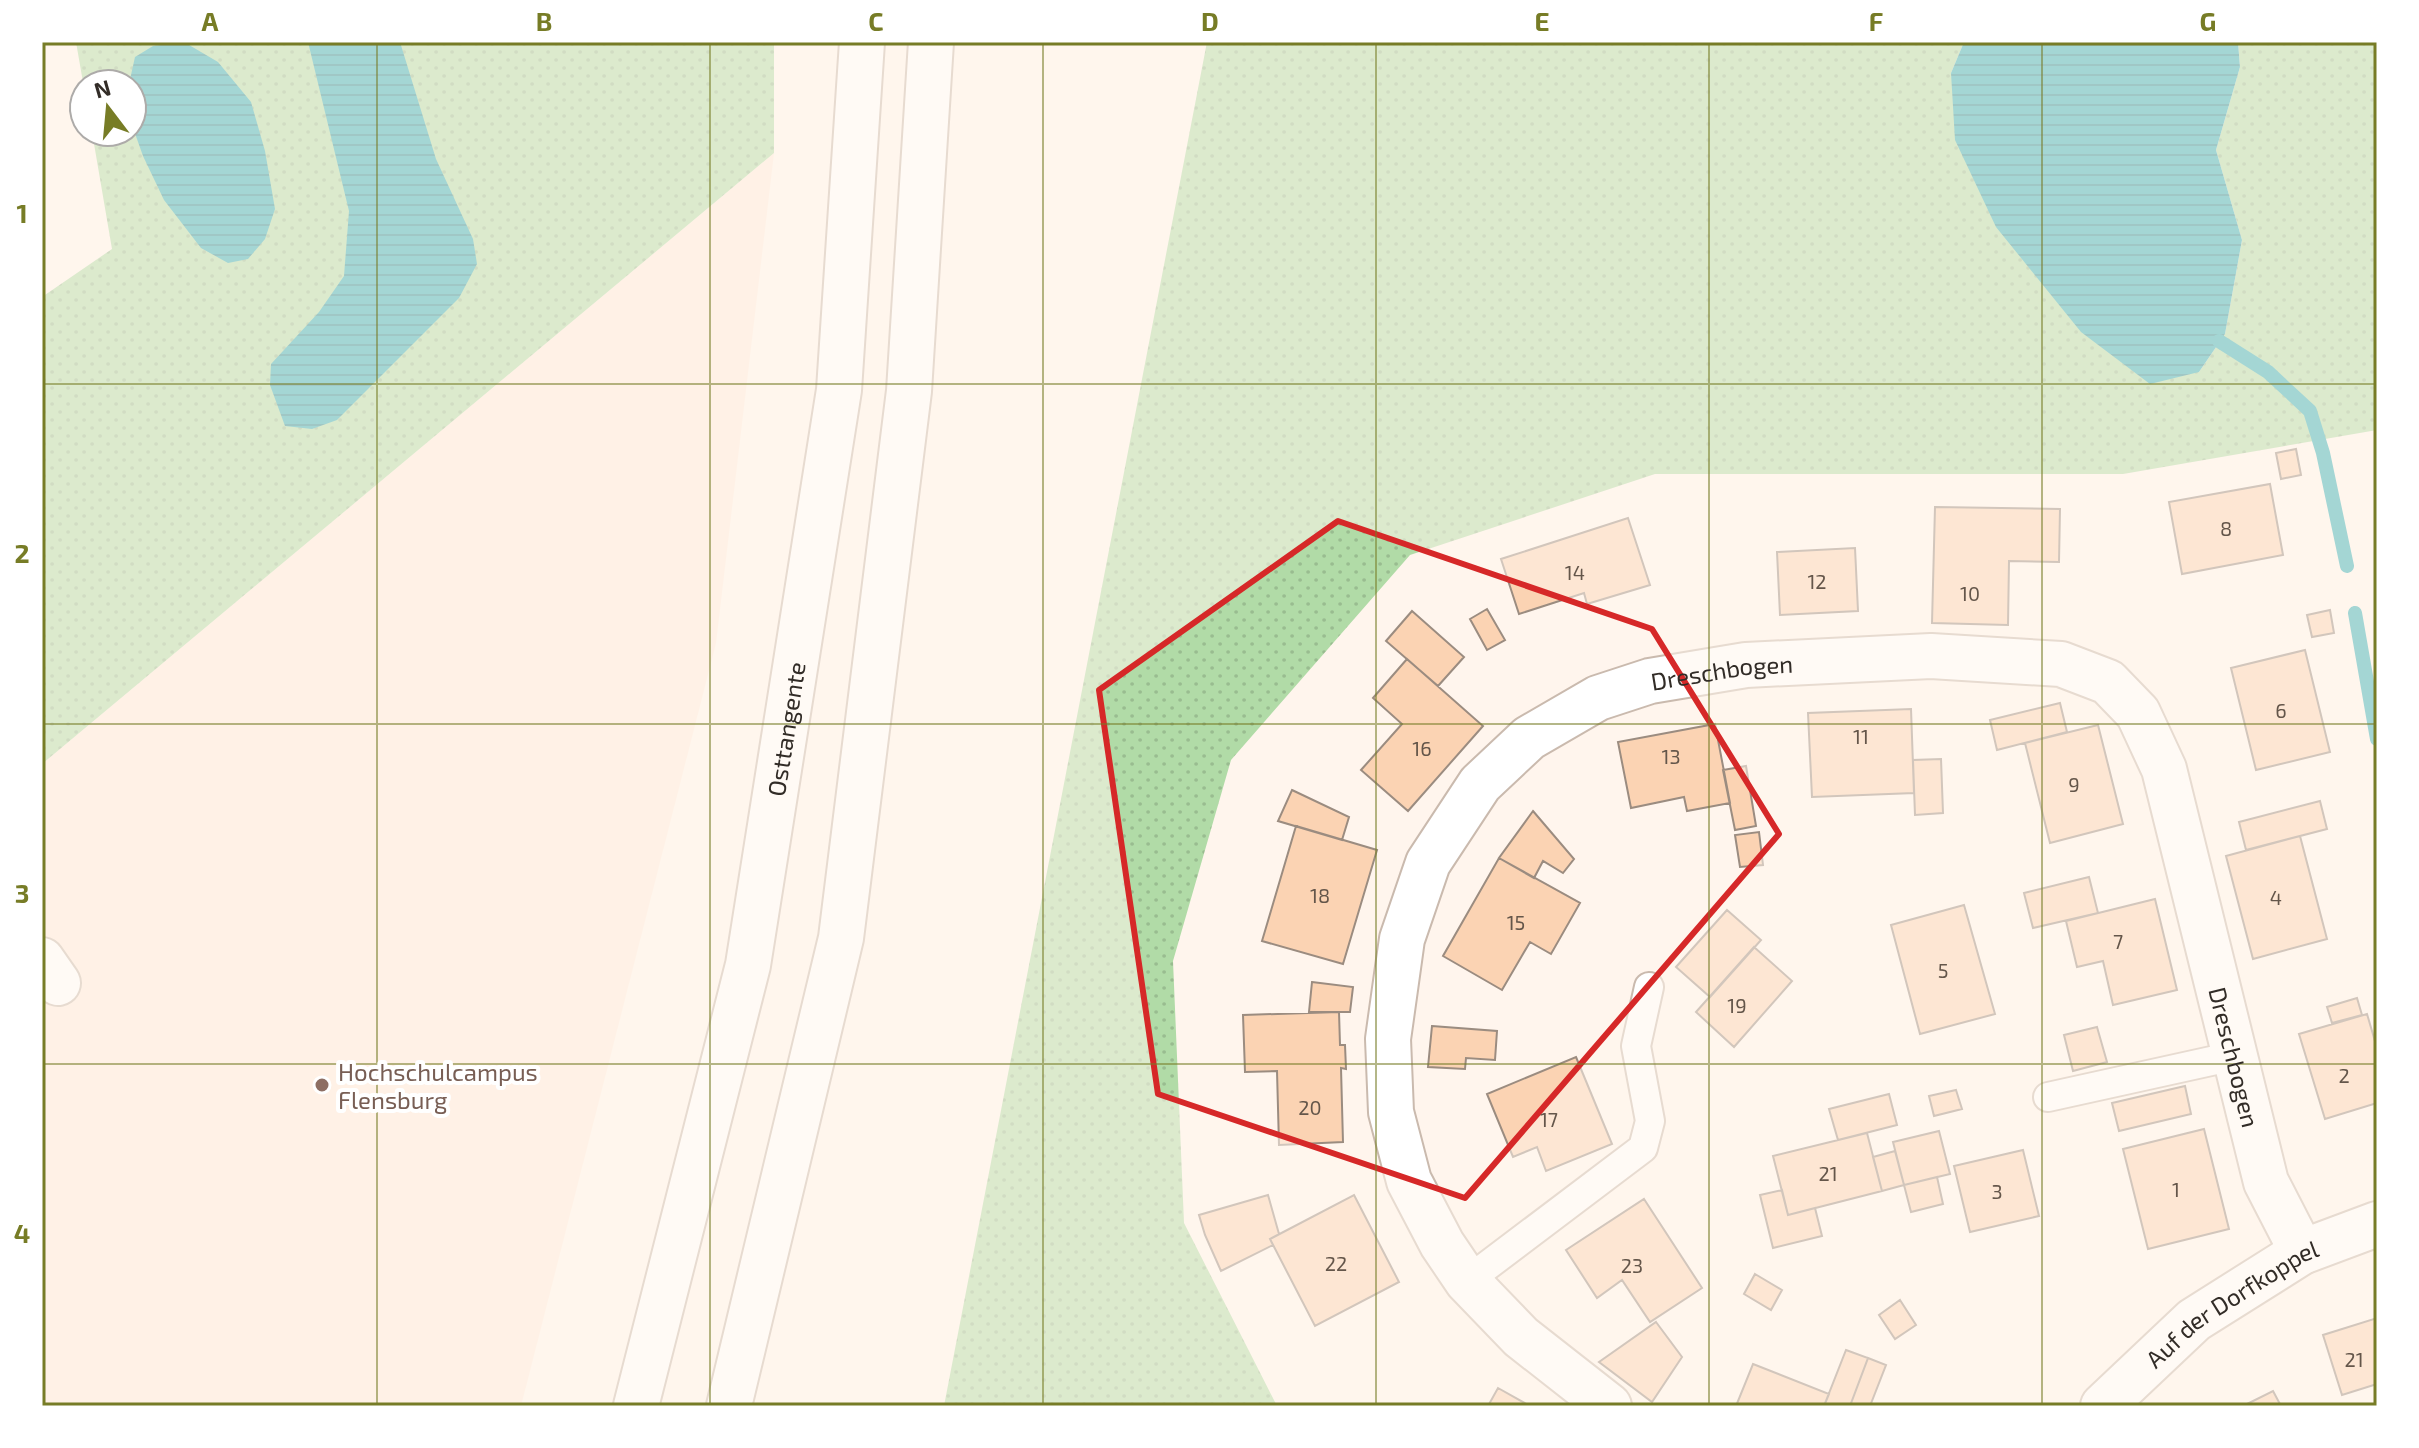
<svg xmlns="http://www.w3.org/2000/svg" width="2419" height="1448" viewBox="0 0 2419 1448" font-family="'Exo 2',sans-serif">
<defs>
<pattern id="grass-dots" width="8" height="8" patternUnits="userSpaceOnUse" patternTransform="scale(2)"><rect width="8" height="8" fill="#b1dba7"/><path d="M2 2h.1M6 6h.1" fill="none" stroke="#99bc90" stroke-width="1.8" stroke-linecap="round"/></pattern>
<pattern id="water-rules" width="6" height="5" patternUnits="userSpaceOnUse" patternTransform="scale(2)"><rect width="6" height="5" fill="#36afb7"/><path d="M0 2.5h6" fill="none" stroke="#2e8f95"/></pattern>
</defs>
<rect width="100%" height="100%" fill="#fff5ed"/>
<path fill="#feecdd" d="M 774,153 L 716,643 L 521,1406 L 42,1406 L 42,764 Z"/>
<path fill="url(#grass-dots)" d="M 76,42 L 774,42 L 774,153 L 42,764 L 42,297 L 112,249 L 92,132 L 132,132 L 132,84 L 84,84 L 84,88 Z
M 1207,42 L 1964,42 L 1951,73 L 2199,372 L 2225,334 L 2242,240 L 2216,150 L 2240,67 L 2238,42 L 2377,42 L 2377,430 L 2123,474 L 1655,474 L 1410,555 L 1231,760 L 1173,961 L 1184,1223 L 1277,1406 L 944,1406 Z"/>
<path fill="url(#water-rules)" d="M 184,42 L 218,62 L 251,102 L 265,151 L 275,209 L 265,239 L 248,259 L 228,263 L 201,248 L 164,200 L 143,156 L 132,125 L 132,84 L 129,84 L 135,57 L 153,46 Z
M 308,42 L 400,42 L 436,159 L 473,239 L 477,264 L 459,298 L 337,420 L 312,429 L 285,426 L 270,385 L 271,364 L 319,312 L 344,276 L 349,211 Z
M 1964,42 L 2238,42 L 2240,67 L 2216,150 L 2242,240 L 2225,334 L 2199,372 L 2150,384 L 2081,332 L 1996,227 L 1955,140 L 1951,73 Z"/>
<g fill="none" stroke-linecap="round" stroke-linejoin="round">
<path stroke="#36afb7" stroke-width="14" d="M 2219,341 L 2268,372 L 2310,411 L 2323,453 L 2347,566
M 2355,613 L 2377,739"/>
</g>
<path fill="#fbd3b3" stroke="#9b8c80" stroke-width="2" d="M 2296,449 L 2301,475 L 2281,479 L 2276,453 Z
M 2270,484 L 2283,555 L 2182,574 L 2169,502 Z
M 1935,507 L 2060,509 L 2059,562 L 2009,561 L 2008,625 L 1932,623 Z
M 1628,518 L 1650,585 L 1587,604 L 1584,593 L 1519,614 L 1501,559 Z
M 1855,548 L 1858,611 L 1780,615 L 1777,552 Z
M 1487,609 L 1505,640 L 1487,650 L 1470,619 Z
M 2330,610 L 2334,633 L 2312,637 L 2307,615 Z
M 1412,611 L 1464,657 L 1438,686 L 1386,641 Z
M 2305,650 L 2330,752 L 2256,770 L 2231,668 Z
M 1407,659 L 1483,726 L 1408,811 L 1361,770 L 1402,724 L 1373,698 Z
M 2060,703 L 2067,732 L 1997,750 L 1990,720 Z
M 1911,709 L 1914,793 L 1812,797 L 1808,713 Z
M 1715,724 L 1730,803 L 1687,811 L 1684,797 L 1631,808 L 1618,742 Z
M 2098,725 L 2123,824 L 2050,843 L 2025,743 Z
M 1941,759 L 1943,813 L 1915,815 L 1913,760 Z
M 1746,766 L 1756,826 L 1735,830 L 1723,770 Z
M 1292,790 L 1349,817 L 1342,840 L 1278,821 Z
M 2320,801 L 2327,829 L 2246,850 L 2239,822 Z
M 1533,811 L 1574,859 L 1563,873 L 1543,861 L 1534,878 L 1499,858 Z
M 1296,826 L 1377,850 L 1343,964 L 1262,941 Z
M 1759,832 L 1763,865 L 1740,867 L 1735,835 Z
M 2300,836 L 2327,939 L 2253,959 L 2226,856 Z
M 1499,858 L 1580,903 L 1551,954 L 1530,942 L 1502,990 L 1443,956 Z
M 2089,877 L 2098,913 L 2033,928 L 2024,893 Z
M 2155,899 L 2177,990 L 2113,1005 L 2103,961 L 2077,967 L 2066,921 Z
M 1964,905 L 1995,1014 L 1920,1034 L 1891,925 Z
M 1727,910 L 1761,940 L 1710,997 L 1676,967 Z
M 1754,947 L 1792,981 L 1734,1047 L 1696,1012 Z
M 1312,982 L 1353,987 L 1350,1012 L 1309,1012 Z
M 2357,998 L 2362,1015 L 2332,1023 L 2327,1007 Z
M 1339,1012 L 1340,1045 L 1345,1045 L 1346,1069 L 1341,1068 L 1343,1142 L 1279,1145 L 1277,1071 L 1245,1072 L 1243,1015 Z
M 2367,1014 L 2377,1048 L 2377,1103 L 2325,1119 L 2299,1034 Z
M 1432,1026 L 1497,1031 L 1495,1060 L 1466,1058 L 1465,1069 L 1428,1067 Z
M 2097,1027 L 2107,1062 L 2073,1071 L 2064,1035 Z
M 1576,1057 L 1612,1144 L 1546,1171 L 1537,1147 L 1513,1157 L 1487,1094 Z
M 2185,1086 L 2191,1114 L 2119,1131 L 2112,1103 Z
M 1956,1090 L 1962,1109 L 1934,1116 L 1929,1096 Z
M 1889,1094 L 1897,1125 L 1838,1140 L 1829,1109 Z
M 2204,1129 L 2229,1229 L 2148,1249 L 2123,1149 Z
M 1939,1131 L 1950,1174 L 1904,1185 L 1893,1142 Z
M 1867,1133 L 1882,1191 L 1788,1215 L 1773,1156 Z
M 2023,1150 L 2039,1216 L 1970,1232 L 1954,1166 Z
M 1895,1151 L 1904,1185 L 1882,1191 L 1873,1157 Z
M 1937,1177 L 1943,1204 L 1911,1212 L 1904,1185 Z
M 1782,1190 L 1788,1215 L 1815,1208 L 1822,1236 L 1773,1248 L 1760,1195 Z
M 1268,1195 L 1279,1234 L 1270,1239 L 1273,1245 L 1221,1271 L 1205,1235 L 1199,1215 Z
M 1354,1195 L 1399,1282 L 1315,1326 L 1270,1239 Z
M 1644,1199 L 1702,1288 L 1650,1322 L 1622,1280 L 1597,1298 L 1566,1250 Z
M 1755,1274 L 1782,1290 L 1771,1310 L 1744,1294 Z
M 1900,1300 L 1916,1325 L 1895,1339 L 1879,1315 Z
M 2377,1318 L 2377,1384 L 2342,1395 L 2323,1335 Z
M 1656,1322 L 1682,1357 L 1652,1402 L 1599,1362 Z
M 1846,1350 L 1868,1358 L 1850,1406 L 1824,1406 Z
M 1868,1358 L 1886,1365 L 1870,1406 L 1850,1406 Z
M 1753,1364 L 1829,1394 L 1824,1406 L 1736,1406 Z
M 1498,1388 L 1530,1406 L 1488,1406 Z
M 2273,1391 L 2281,1406 L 2243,1406 Z"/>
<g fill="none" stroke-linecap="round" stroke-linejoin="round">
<g stroke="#cabaae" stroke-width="32">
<path id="lane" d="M 2048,1097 L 2234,1056
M 1467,1281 L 1643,1148 L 1650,1121 L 1636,1046 L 1649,987"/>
</g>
<g stroke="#cabaae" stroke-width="48">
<g id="street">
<path d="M 42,960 L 58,983"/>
<path id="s1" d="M 1609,1406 L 1521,1337 L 1467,1281 L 1442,1244 L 1409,1181 L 1391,1112 L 1388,1039 L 1402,939 L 1428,863 L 1480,784 L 1529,738 L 1598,698 L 1650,681 L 1746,665 L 1931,656 L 2061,664 L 2108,682 L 2138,713 L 2164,769 L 2266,1182 L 2302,1252"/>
<path id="s2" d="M 2103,1406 L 2194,1320 L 2302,1252 L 2377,1224"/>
</g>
</g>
<g stroke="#cabaae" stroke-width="48">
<g id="primary">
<path id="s3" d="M 636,1406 L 748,965 L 839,390 L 862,42"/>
<path d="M 729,1406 L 841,938 L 909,391 L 931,42"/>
</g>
</g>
<use href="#lane" stroke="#fff" stroke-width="28"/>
<use href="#street" stroke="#fff" stroke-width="44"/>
<use href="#primary" stroke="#fff" stroke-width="44"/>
</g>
<path d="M0 0H2419V1448H0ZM 1338,521 L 1652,629 L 1779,834 L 1465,1198 L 1158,1094 L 1099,690 Z" fill="#fff5ed" fill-opacity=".55" fill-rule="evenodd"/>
<path fill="none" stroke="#d62828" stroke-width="6" stroke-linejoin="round" d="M 1338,521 L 1652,629 L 1779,834 L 1465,1198 L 1158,1094 L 1099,690 Z"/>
<path fill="none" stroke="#777c26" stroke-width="2" stroke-opacity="0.55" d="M 377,42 L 377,1406M 710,42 L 710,1406M 1043,42 L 1043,1406M 1376,42 L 1376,1406M 1709,42 L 1709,1406M 2042,42 L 2042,1406M 42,384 L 2377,384M 42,724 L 2377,724M 42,1064 L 2377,1064"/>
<circle fill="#8d6e63" stroke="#fff" stroke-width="3" cx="322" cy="1085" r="8"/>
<g text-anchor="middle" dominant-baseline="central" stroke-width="8" stroke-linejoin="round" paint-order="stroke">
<g font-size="20" fill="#64564a">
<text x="2226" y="528">8</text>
<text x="1575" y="572">14</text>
<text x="1817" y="581">12</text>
<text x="1970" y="593">10</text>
<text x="2281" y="710">6</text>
<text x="1861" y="736">11</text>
<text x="1422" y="748">16</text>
<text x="1671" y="756">13</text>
<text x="2074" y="784">9</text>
<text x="1320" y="895">18</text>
<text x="2276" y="897">4</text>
<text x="1516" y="922">15</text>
<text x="2118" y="941">7</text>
<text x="1943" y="970">5</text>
<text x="1737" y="1005">19</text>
<text x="2344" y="1075">2</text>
<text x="1310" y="1107">20</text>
<text x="1549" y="1119">17</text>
<text x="1828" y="1173">21</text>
<text x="2176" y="1189">1</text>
<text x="1997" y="1191">3</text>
<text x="1336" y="1263">22</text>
<text x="1632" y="1265">23</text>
<text x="2354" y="1359">21</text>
</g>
<g font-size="24" fill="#322c27" stroke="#fff">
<text stroke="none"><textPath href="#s1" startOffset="1000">Dreschbogen</textPath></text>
<text stroke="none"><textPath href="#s3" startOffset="694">Osttangente</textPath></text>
<text stroke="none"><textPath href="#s1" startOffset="1792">Dreschbogen</textPath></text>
<text stroke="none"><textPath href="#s2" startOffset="166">Auf der Dorfkoppel</textPath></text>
</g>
<g font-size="24" fill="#785e54" stroke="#fff" text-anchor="start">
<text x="338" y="1071">Hochschulcampus<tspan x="338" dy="28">Flensburg</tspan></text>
</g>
</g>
<rect width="2419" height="1448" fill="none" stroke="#ffffff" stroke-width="88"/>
<g transform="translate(108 108) rotate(344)"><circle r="38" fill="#ffffff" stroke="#adaba9" stroke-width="2"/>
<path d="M0-6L14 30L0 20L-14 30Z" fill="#777c26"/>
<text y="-12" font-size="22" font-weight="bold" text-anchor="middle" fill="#322c27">N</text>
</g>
<rect x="44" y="44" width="2331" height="1360" fill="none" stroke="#777c26" stroke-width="3"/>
<g font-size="26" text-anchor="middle" font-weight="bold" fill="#777c26">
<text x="210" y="31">A</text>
<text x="544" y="31">B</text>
<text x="876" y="31">C</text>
<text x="1210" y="31">D</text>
<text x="1542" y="31">E</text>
<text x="1876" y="31">F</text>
<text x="2208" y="31">G</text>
<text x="22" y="223">1</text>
<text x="22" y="563">2</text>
<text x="22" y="903">3</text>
<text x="22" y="1243">4</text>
</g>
</svg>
